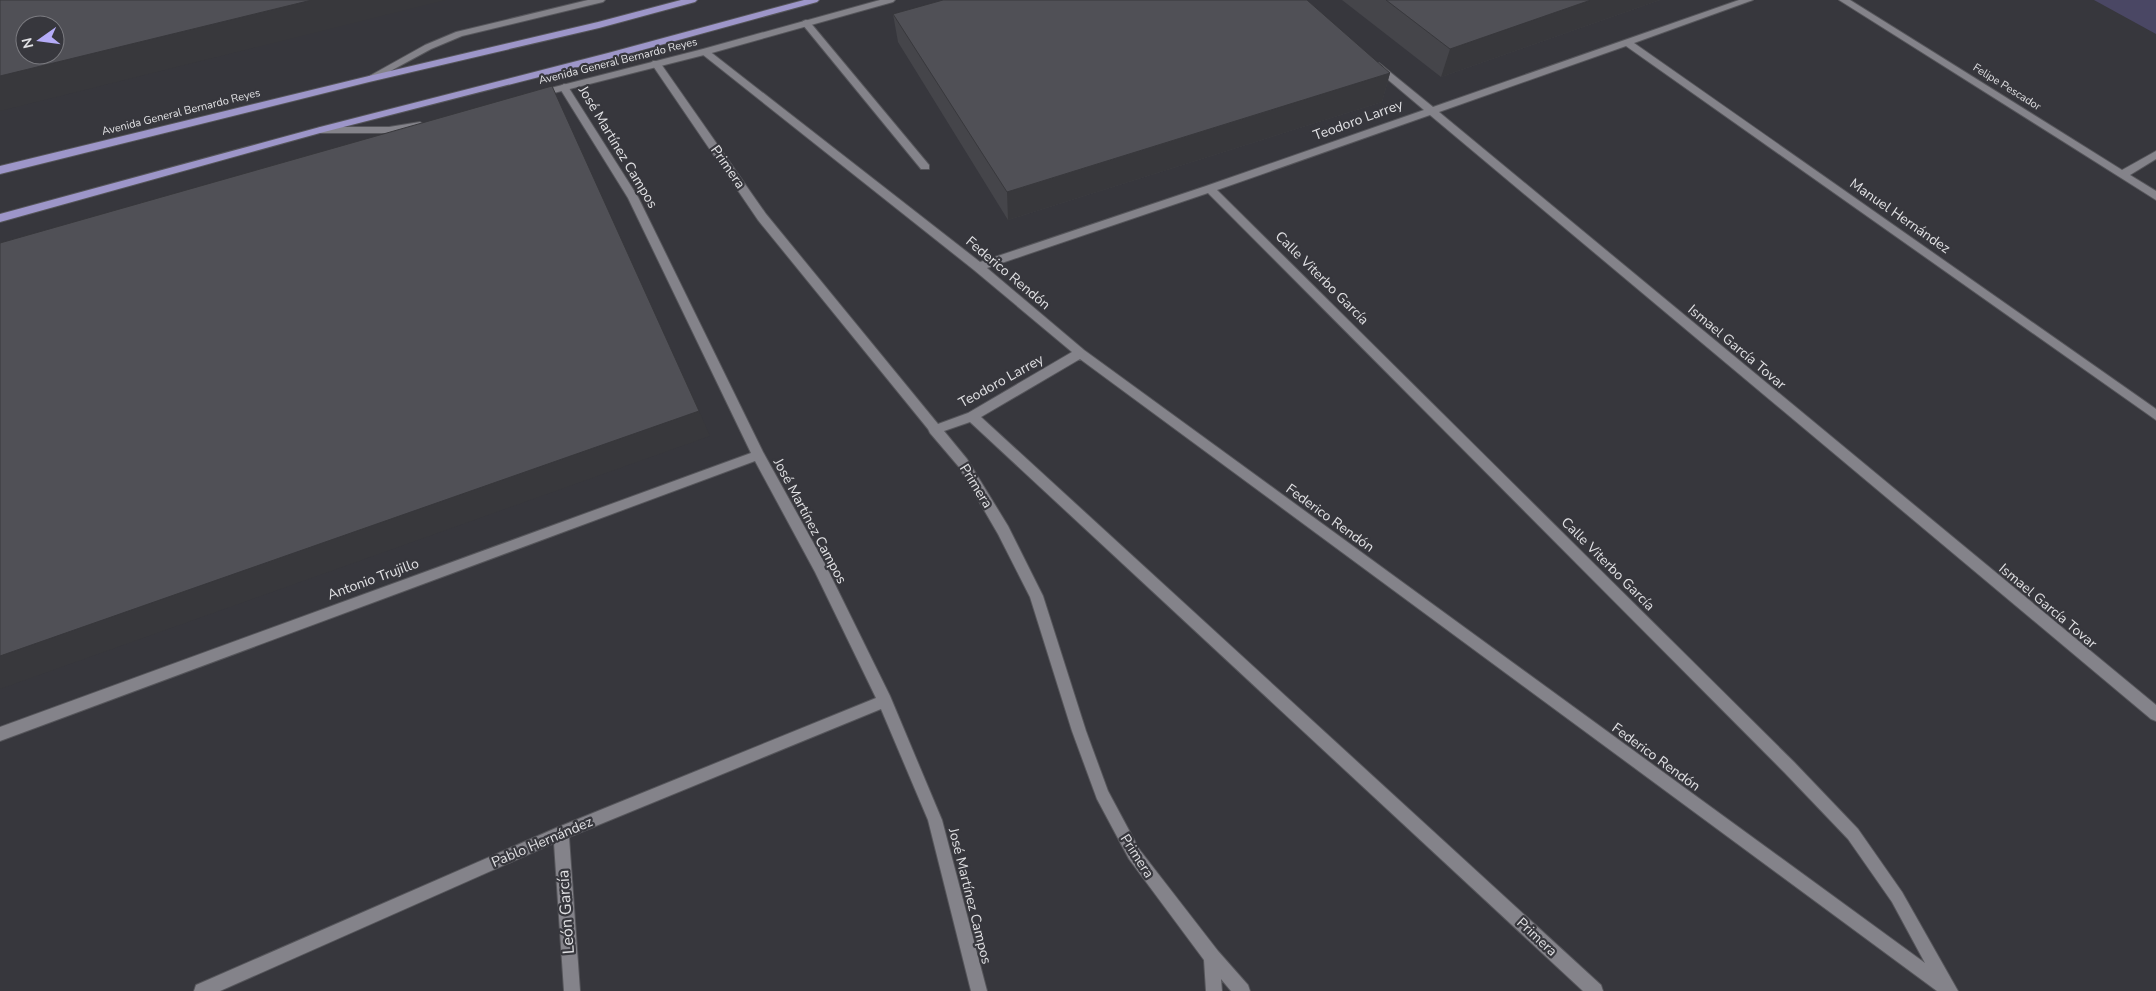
<svg xmlns="http://www.w3.org/2000/svg" width="2156" height="991" viewBox="0 0 2156 991" font-family="'Nunito Sans',sans-serif">
<rect width="100%" height="100%" fill="#37373d"/>
<path fill="#4a4764" d="M 2094,0 L 2156,0 L 2156,34 Z"/>
<g fill="none" stroke-linecap="round" stroke-linejoin="round">
<g stroke="#55555a" stroke-width="2">
<path id="lane" d="M 806,20 L 809,21 L 929,165 L 929,169 L 921,169 L 803,25 L 803,21 Z"/>
</g>
<g stroke="#55555a" stroke-width="2">
<path id="street" d="M 1739,0 L 1753,0 L 1634,43 L 2156,409 L 2156,420 L 1626,46 L 1439,112 L 2156,705 L 2156,721 L 2151,719 L 1430,115 L 1217,190 L 1794,762 L 1858,829 L 1902,892 L 1958,991 L 1937,991 L 1080,359 L 981,417 L 1601,985 L 1603,991 L 1583,991 L 970,422 L 944,431 L 967,459 L 1008,526 L 1043,596 L 1086,731 L 1108,791 L 1139,849 L 1218,951 L 1248,985 L 1250,991 L 1231,991 L 1221,979 L 1222,991 L 1206,991 L 1204,960 L 1129,859 L 1097,799 L 1072,731 L 1030,597 L 998,534 L 959,467 L 930,433 L 928,429 L 758,220 L 651,63 L 653,61 L 659,61 L 766,214 L 938,424 L 968,413 L 1072,352 L 974,270 L 702,54 L 702,50 L 708,50 L 980,262 L 1206,186 L 1424,110 L 1373,67 L 1373,63 L 1379,63 L 1433,107 ZM 1208,193 L 1784,772 L 1848,839 L 1892,902 L 1925,963 L 1084,350 L 987,268 Z
M 1839,0 L 1850,0 L 2122,170 L 2156,151 L 2156,159 L 2130,175 L 2156,191 L 2156,200 Z
M 564,84 L 567,85 L 638,197 L 763,452 L 825,564 L 890,696 L 942,820 L 987,991 L 971,991 L 928,820 L 881,709 L 569,837 L 580,991 L 564,991 L 554,843 L 220,991 L 194,991 L 196,985 L 556,828 L 876,698 L 815,572 L 755,461 L 0,741 L 0,727 L 751,453 L 628,198 L 559,87 Z"/>
</g>
<g stroke="#55555a" stroke-width="2">
<path id="secondary" d="M 588,0 L 605,0 L 603,2 L 462,36 L 431,49 L 372,81 L 366,81 L 364,79 L 425,45 L 456,32 Z
M 880,0 L 895,0 L 893,2 L 708,54 L 538,97 L 533,94 L 535,92 L 703,49 Z
M 420,122 L 425,125 L 424,127 L 389,133 L 320,133 L 315,130 L 320,127 L 389,127 Z"/>
</g>
<g stroke="#55555a" stroke-width="2">
<path id="primary" d="M 681,0 L 697,0 L 695,2 L 599,28 L 369,82 L 0,174 L 0,166 L 369,76 L 598,22 Z
M 804,0 L 819,0 L 817,2 L 613,58 L 320,133 L 0,222 L 0,214 L 320,127 L 608,53 Z"/>
</g>
<use href="#lane" fill="#84838a" fill-rule="evenodd"/>
<use href="#street" fill="#84838a" fill-rule="evenodd"/>
<use href="#secondary" fill="#84838a" fill-rule="evenodd"/>
<use href="#primary" fill="#9d96c9" fill-rule="evenodd"/>
</g>
<path fill="#45454a" d="M 1342,0 L 1660,0 L 1441,77 Z
M 893,14 L 1390,73 L 1382,102 L 1008,220 L 898,42 Z"/>
<path fill="#38383c" d="M 312,0 L 445,0 L 0,111 L 0,76 Z
M 1591,0 L 1660,0 L 1441,77 L 1450,49 Z
M 1390,73 L 1382,102 L 1008,220 L 1007,192 Z
M 699,411 L 710,436 L 0,689 L 0,656 Z"/>
<path fill="#505056" stroke="#38383c" fill-rule="evenodd" d="M 0,0 L 312,0 L 0,76 ZM 25,25 L 55,25 L 55,55 L 25,55 Z
M 943,0 L 1307,0 L 1390,73 L 1007,192 L 893,14 Z
M 1386,0 L 1591,0 L 1450,49 Z
M 552,86 L 699,411 L 0,656 L 0,243 Z"/>
<g text-anchor="middle" dominant-baseline="central" stroke-width="4.5" stroke-linejoin="round" paint-order="stroke">
<g font-size="11" fill="#e1e1e4" stroke="#37373d">
<text transform="translate(618 61) rotate(-14)">Avenida General Bernardo Reyes</text>
<text transform="translate(2007 87) rotate(32)">Felipe Pescador</text>
<text transform="translate(181 112) rotate(-14)">Avenida General Bernardo Reyes</text>
</g>
<g font-size="14" fill="#e1e1e4" stroke="#37373d">
<text transform="translate(1358 120) rotate(-20)">Teodoro Larrey</text>
<text transform="translate(618 147) rotate(59)">José Martínez Campos</text>
<text transform="translate(728 167) rotate(55)">Primera</text>
<text transform="translate(1900 216) rotate(35)">Manuel Hernández</text>
<text transform="translate(1008 273) rotate(40)">Federico Rendón</text>
<text transform="translate(1322 278) rotate(45)">Calle Viterbo García</text>
<text transform="translate(1737 347) rotate(40)">Ismael García Tovar</text>
<text transform="translate(1001 381) rotate(-29)">Teodoro Larrey</text>
<text transform="translate(976 486) rotate(58)">Primera</text>
<text transform="translate(1330 518) rotate(36)">Federico Rendón</text>
<text transform="translate(810 521) rotate(62)">José Martínez Campos</text>
<text transform="translate(1608 564) rotate(45)">Calle Viterbo García</text>
<text transform="translate(373 579) rotate(-20)">Antonio Trujillo</text>
<text transform="translate(2048 606) rotate(40)">Ismael García Tovar</text>
<text transform="translate(1656 757) rotate(36)">Federico Rendón</text>
<text transform="translate(542 842) rotate(-23)">Pablo Hernández</text>
<text transform="translate(1137 856) rotate(57)">Primera</text>
<text transform="translate(970 896) rotate(76)">José Martínez Campos</text>
<text transform="translate(1537 937) rotate(43)">Primera</text>
</g>
<g font-size="16" fill="#e1e1e4" stroke="#37373d">
<text transform="translate(566 912) rotate(-94)">León García</text>
</g>
</g>
<g transform="translate(40 40) rotate(256)"><circle r="24" fill="#37373d" stroke="#7b7b80"/>
<path d="M0-4L9 19L0 12L-9 19Z" fill="#b5acf8"/>
<text y="-8" font-size="14" font-weight="bold" text-anchor="middle" fill="#e1e1e4">N</text>
</g>
</svg>
